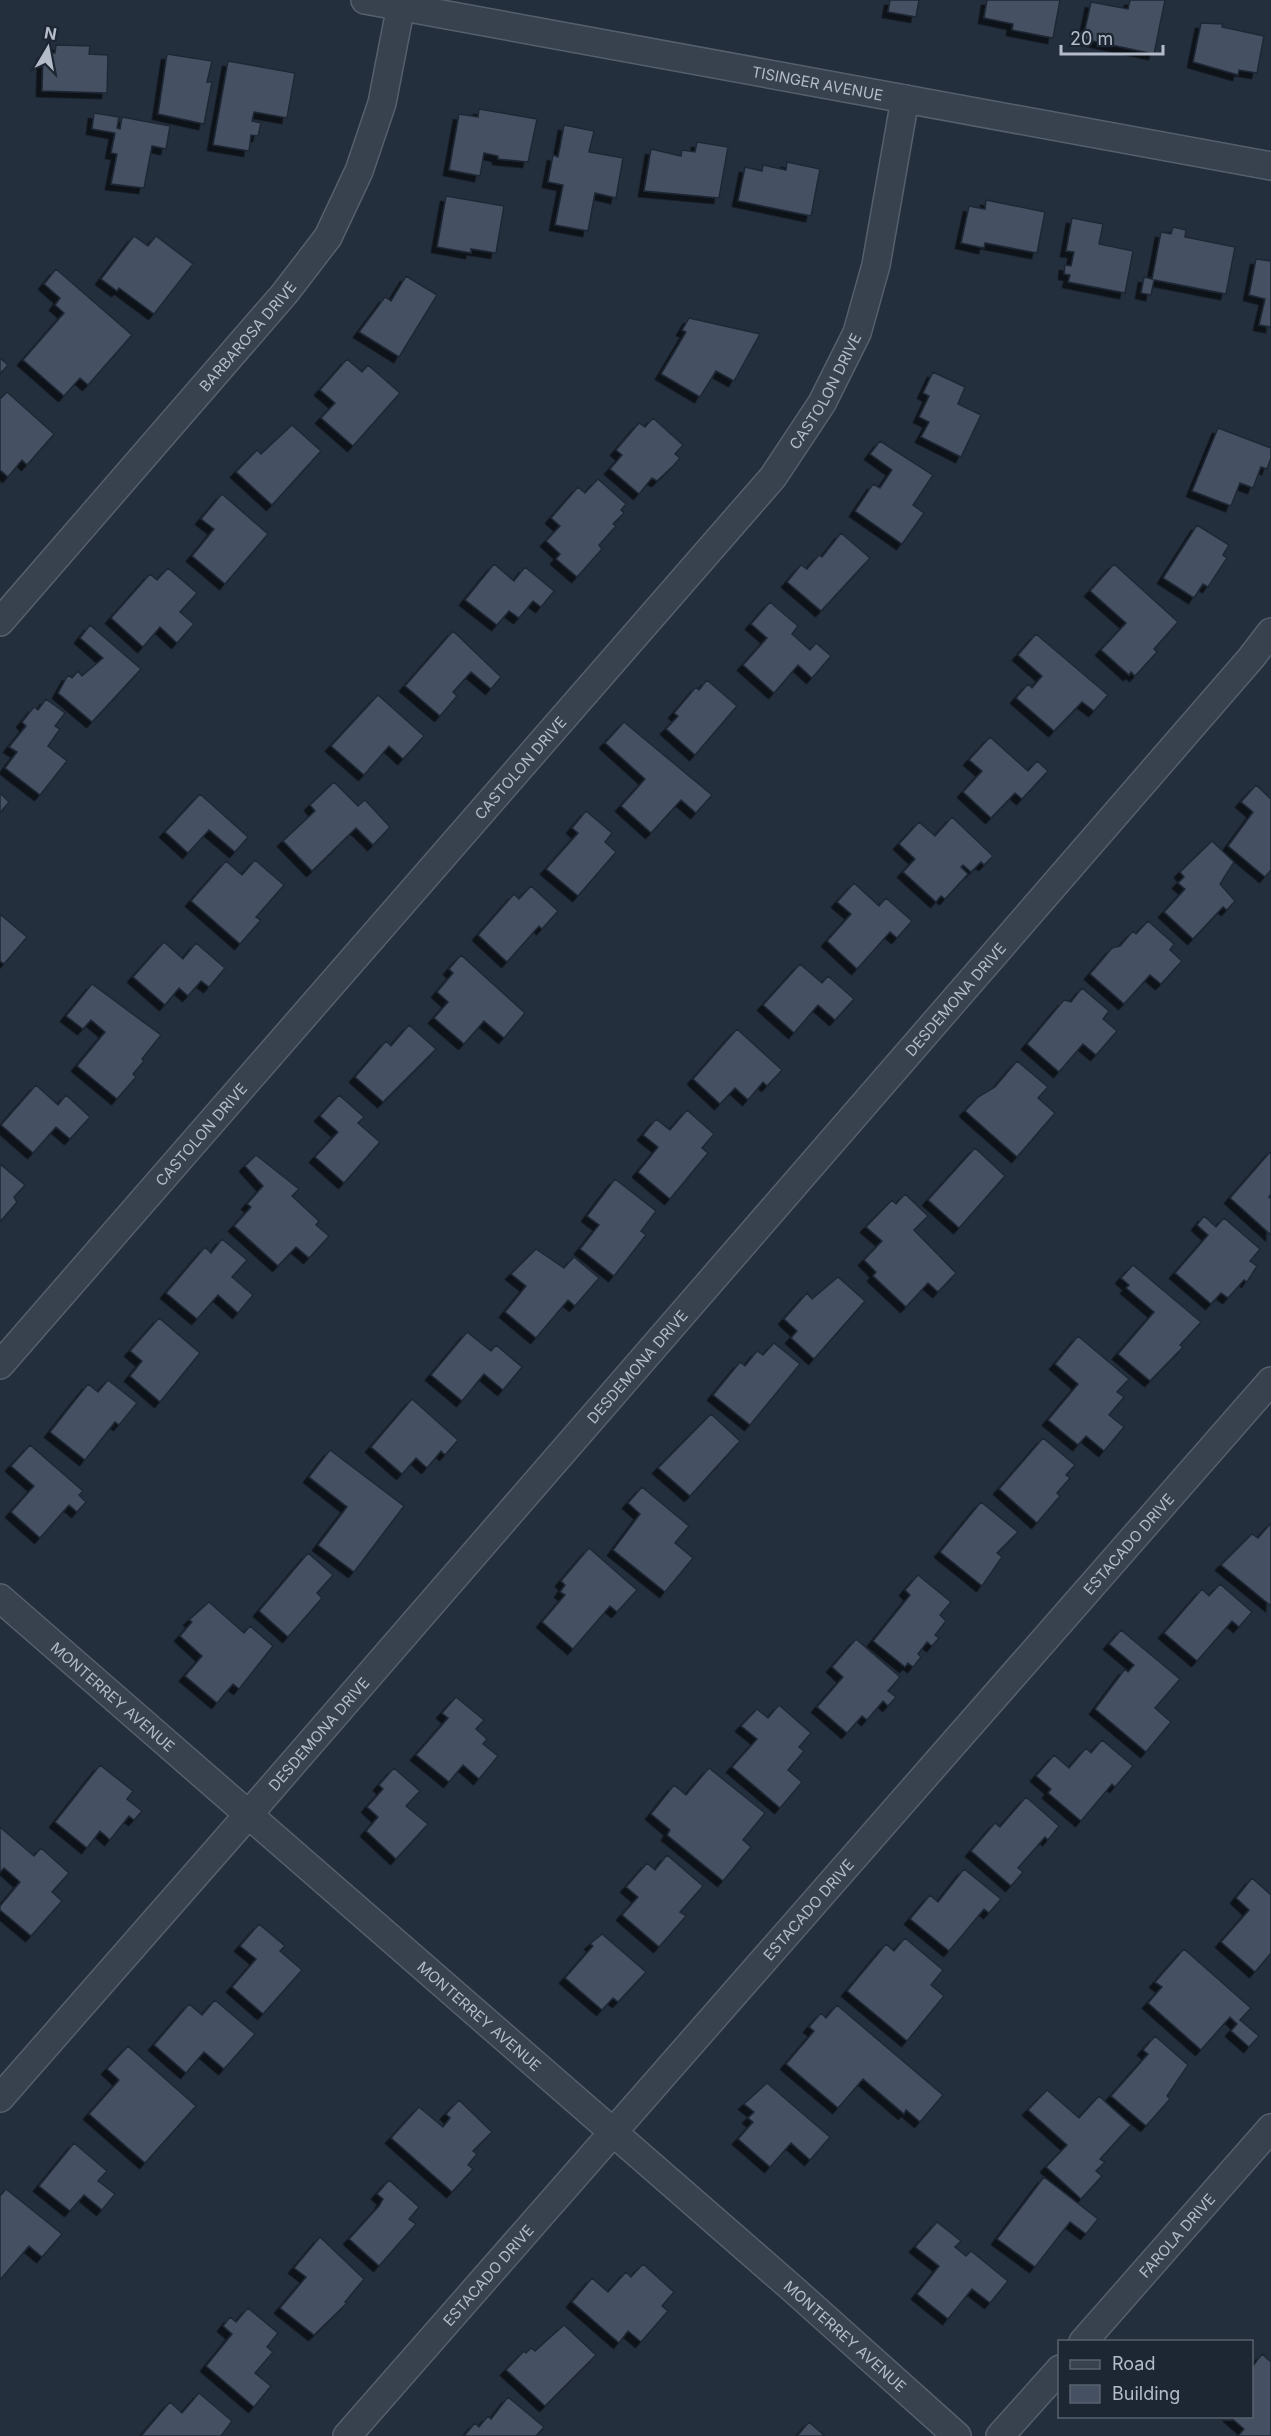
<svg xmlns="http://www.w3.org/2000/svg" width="1271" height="2436" viewBox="0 0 1271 2436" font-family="Inter,sans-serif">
<defs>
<filter id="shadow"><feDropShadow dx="-5.5" dy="5.5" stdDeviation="0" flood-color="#0009"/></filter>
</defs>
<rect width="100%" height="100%" fill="#242f3e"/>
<path fill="#455162" stroke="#1f2835" stroke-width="1.5" filter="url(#shadow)" d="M 890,0 L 919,0 L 916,17 L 888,12 Z
M 987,0 L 1060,0 L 1053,38 L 1012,30 L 1013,24 L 984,18 Z
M 1130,0 L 1165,0 L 1154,54 L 1083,39 L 1091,2 L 1128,9 Z
M 1201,23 L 1223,24 L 1222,27 L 1264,36 L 1257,73 L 1239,70 L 1238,75 L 1193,62 Z
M 56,45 L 90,46 L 89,54 L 108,55 L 107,93 L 42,91 L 43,53 L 55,53 Z
M 167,54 L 212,61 L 207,82 L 212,82 L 204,124 L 158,114 Z
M 228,61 L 295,73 L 287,118 L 254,112 L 252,121 L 261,123 L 258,136 L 251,135 L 249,151 L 213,145 Z
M 479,109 L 537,119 L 528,162 L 498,159 L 498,156 L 484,153 L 480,176 L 449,170 L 459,114 L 478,117 Z
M 94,113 L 119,117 L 117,128 L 120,129 L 122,117 L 170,126 L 166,149 L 152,146 L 144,188 L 111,184 L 117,154 L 111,153 L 115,133 L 92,129 Z
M 564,125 L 594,131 L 589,152 L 623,158 L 616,198 L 595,193 L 588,231 L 555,225 L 563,185 L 548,182 L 553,155 L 558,157 Z
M 697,142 L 728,147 L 719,198 L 644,191 L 651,149 L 681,156 L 682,150 L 695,152 Z
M 787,162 L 820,169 L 811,216 L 738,201 L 745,167 L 762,171 L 763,165 L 786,170 Z
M 446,196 L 504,206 L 496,253 L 471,249 L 471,253 L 437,247 Z
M 986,200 L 1045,212 L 1037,253 L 985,243 L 984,248 L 961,243 L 969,206 L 985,209 Z
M 1072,218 L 1103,224 L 1099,244 L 1133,251 L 1125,293 L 1068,282 L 1070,275 L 1064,274 L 1065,265 L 1071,266 L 1074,252 L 1066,251 Z
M 1173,227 L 1186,230 L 1185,237 L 1235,247 L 1226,294 L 1154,280 L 1151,295 L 1141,293 L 1144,277 L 1152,279 L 1161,232 L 1171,234 Z
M 134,236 L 148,246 L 156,236 L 193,264 L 154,314 L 119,288 L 117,291 L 101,279 Z
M 1256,259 L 1271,261 L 1271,327 L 1259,325 L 1265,299 L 1249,295 Z
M 56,269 L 132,335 L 88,385 L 80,378 L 64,396 L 23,360 L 64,313 L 55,305 L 60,298 L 44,284 Z
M 406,276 L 437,295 L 399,357 L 359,332 L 385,297 L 391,301 Z
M 689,318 L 760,334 L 734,381 L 716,371 L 700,397 L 661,374 L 686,332 L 682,330 Z
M 0,358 L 8,365 L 0,374 Z
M 347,359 L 362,372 L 368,365 L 400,393 L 353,446 L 321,418 L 335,403 L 320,390 Z
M 933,372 L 965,387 L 958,404 L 981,415 L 961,457 L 921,437 L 929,422 L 919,417 L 929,396 L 923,393 Z
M 7,392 L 54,434 L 27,465 L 22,460 L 8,477 L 0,470 L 0,399 Z
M 653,418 L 683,445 L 675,454 L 680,458 L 674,465 L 657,481 L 652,478 L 639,494 L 610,469 L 622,455 L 616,450 L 639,423 L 645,427 Z
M 292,425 L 321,451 L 272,505 L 236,472 L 257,450 L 261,454 Z
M 1218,428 L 1271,448 L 1271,458 L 1267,469 L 1261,467 L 1253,488 L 1240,483 L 1231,506 L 1192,491 Z
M 880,441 L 933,475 L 913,505 L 924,513 L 902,544 L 855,511 L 873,484 L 880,488 L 892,470 L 870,454 Z
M 598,479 L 626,504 L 621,510 L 624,513 L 613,524 L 616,526 L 599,545 L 602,549 L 577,577 L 556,559 L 560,554 L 546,541 L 560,526 L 551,518 L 578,487 L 585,493 Z
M 222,494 L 268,534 L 225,584 L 192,556 L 214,529 L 201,519 Z
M 1197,525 L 1229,545 L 1223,555 L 1227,558 L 1208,587 L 1203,584 L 1194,598 L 1163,578 Z
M 841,533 L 870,558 L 821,611 L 787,582 L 801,565 L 807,569 L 819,555 L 822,557 Z
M 494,564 L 514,581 L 525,567 L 554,591 L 541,607 L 533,601 L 519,618 L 509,611 L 497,625 L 465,600 Z
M 1114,564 L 1178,622 L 1154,649 L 1157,652 L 1135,676 L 1131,672 L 1129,675 L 1101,650 L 1126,623 L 1090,591 Z
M 168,568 L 197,593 L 180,612 L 194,624 L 177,643 L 160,627 L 143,647 L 111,618 L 150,574 L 157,580 Z
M 770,602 L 798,626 L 792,634 L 810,650 L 816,643 L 831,656 L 812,678 L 798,665 L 774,693 L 743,665 L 767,638 L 751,624 Z
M 90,625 L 141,669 L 92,722 L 58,693 L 68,675 L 72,678 L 78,671 L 82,676 L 103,658 L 80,638 Z
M 453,631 L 501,677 L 491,689 L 471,672 L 453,692 L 457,696 L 440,716 L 405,686 Z
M 1036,634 L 1108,695 L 1094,711 L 1082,702 L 1054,731 L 1016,698 L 1028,684 L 1032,688 L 1042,676 L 1018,655 Z
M 707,680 L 737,706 L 695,755 L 666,729 L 678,716 L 674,713 L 696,687 L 699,690 Z
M 378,695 L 424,736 L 403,759 L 389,746 L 364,775 L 331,746 Z
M 46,699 L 65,713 L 55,726 L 60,729 L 48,746 L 67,761 L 40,795 L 5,768 L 17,752 L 9,747 L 26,726 L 22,722 L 34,707 L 38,710 Z
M 624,722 L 712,795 L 696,813 L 681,800 L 651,833 L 621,806 L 645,779 L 605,743 Z
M 990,737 L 1028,771 L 1037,761 L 1048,771 L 1022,799 L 1015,793 L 991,818 L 963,792 L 982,771 L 969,760 Z
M 334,782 L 358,806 L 365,800 L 390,827 L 373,845 L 356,828 L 312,871 L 283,841 L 315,811 L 310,805 Z
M 1256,785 L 1271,799 L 1271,870 L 1265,877 L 1228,846 L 1253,812 L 1241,802 Z
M 0,793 L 9,802 L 0,813 Z
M 200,794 L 248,837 L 235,852 L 209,830 L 188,853 L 165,832 Z
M 586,811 L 612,833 L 605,842 L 616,852 L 578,896 L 546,869 L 578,833 L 572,828 Z
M 952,817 L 993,856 L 984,865 L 981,862 L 971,872 L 963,865 L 961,867 L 968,874 L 945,899 L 941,896 L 936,902 L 903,872 L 915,859 L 899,844 L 919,822 L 935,836 Z
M 1212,841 L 1234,862 L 1220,884 L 1235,901 L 1227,910 L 1223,907 L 1193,939 L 1164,912 L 1185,889 L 1178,883 L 1184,877 L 1180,872 Z
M 255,860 L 284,885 L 256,917 L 261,920 L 240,944 L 191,901 L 226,861 L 242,875 Z
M 854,883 L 879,906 L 886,898 L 912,921 L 897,938 L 890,932 L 857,969 L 827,941 L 851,914 L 837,902 Z
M 531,886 L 558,911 L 542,929 L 539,926 L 507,962 L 478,935 L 514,894 L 519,899 Z
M 0,914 L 27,937 L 4,964 L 0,961 Z
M 1148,921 L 1174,944 L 1170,950 L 1182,961 L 1161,984 L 1150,975 L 1124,1004 L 1090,974 L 1112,948 L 1120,946 L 1133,931 L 1136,934 Z
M 164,942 L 183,959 L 196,943 L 225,968 L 209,987 L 201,981 L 188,996 L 179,988 L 165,1005 L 133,977 Z
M 461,955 L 525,1013 L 504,1038 L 484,1021 L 464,1044 L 434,1018 L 448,1002 L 437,992 L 453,973 L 449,969 Z
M 800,964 L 822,983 L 828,976 L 854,999 L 835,1020 L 818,1005 L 794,1033 L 763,1005 Z
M 92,984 L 161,1035 L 142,1059 L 144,1061 L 133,1074 L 136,1077 L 117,1099 L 77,1066 L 105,1032 L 91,1020 L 83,1029 L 66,1016 Z
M 1082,988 L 1109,1011 L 1103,1019 L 1117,1031 L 1096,1055 L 1083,1044 L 1059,1072 L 1027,1044 L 1064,1000 L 1071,1002 Z
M 409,1025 L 436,1049 L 383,1102 L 355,1077 L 386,1041 L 391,1046 Z
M 737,1029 L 782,1070 L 767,1086 L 763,1082 L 748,1100 L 735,1088 L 720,1104 L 693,1079 Z
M 1017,1061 L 1048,1087 L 1038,1098 L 1055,1113 L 1017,1157 L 965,1111 L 978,1097 L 995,1087 Z
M 36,1085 L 58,1105 L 66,1095 L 90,1117 L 70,1139 L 56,1127 L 33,1153 L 1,1125 Z
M 339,1095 L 364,1117 L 358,1123 L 380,1142 L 344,1183 L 315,1157 L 338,1132 L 320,1116 Z
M 687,1110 L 714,1134 L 702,1148 L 708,1153 L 670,1199 L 638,1172 L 658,1147 L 643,1135 L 656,1119 L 670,1130 Z
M 975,1148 L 1005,1176 L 959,1228 L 928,1200 Z
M 1271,1151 L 1271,1194 L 1269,1197 L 1271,1199 L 1271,1235 L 1230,1198 Z
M 256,1155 L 299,1189 L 292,1196 L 319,1221 L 316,1225 L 329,1236 L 309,1258 L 296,1247 L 278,1266 L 234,1226 L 251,1207 L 247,1204 L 263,1186 L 245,1166 Z
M 0,1164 L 25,1185 L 14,1197 L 17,1202 L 0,1222 Z
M 615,1179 L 656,1211 L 641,1231 L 646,1235 L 614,1276 L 580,1249 L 599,1225 L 587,1216 Z
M 905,1194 L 928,1216 L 914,1230 L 956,1273 L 938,1292 L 928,1283 L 906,1307 L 873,1276 L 876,1272 L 864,1260 L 882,1241 L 866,1227 L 892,1200 L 896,1204 Z
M 1204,1216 L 1216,1227 L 1224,1218 L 1260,1249 L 1250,1261 L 1257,1266 L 1247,1282 L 1244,1280 L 1228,1298 L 1221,1293 L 1211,1304 L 1175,1273 L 1208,1235 L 1197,1225 Z
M 222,1239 L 247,1260 L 232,1277 L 253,1295 L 238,1313 L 218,1295 L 197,1319 L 166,1293 L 205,1247 L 211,1253 Z
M 536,1249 L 564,1268 L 574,1257 L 599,1278 L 575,1306 L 568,1300 L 536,1338 L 505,1312 L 526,1286 L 511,1274 Z
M 1133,1265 L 1201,1322 L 1180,1345 L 1183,1347 L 1150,1381 L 1118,1354 L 1154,1312 L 1126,1288 L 1129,1285 L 1121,1278 Z
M 838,1277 L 865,1301 L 814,1359 L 791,1338 L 797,1331 L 784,1319 L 807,1293 L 812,1299 Z
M 159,1318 L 200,1353 L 160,1402 L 130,1376 L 142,1361 L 130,1351 Z
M 467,1332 L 491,1351 L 496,1345 L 522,1367 L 503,1390 L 484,1374 L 462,1401 L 431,1375 Z
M 1078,1336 L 1129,1379 L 1117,1392 L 1124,1397 L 1109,1415 L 1124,1427 L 1104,1451 L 1086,1436 L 1078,1445 L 1048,1420 L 1078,1384 L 1055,1364 Z
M 774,1343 L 800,1364 L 750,1425 L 713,1395 L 740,1362 L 745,1366 L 757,1351 L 763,1355 Z
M 108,1380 L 137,1403 L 119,1425 L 115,1422 L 85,1460 L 50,1432 L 88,1384 L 98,1392 Z
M 412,1399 L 458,1440 L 445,1455 L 441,1451 L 427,1468 L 416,1458 L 402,1474 L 371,1447 Z
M 711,1414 L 740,1441 L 690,1496 L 658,1468 Z
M 1043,1438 L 1075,1465 L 1066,1475 L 1070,1478 L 1057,1493 L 1060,1496 L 1037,1523 L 999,1489 Z
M 30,1445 L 83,1491 L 79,1495 L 86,1502 L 77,1512 L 69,1505 L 40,1538 L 11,1512 L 34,1486 L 11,1466 Z
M 330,1450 L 404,1506 L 354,1572 L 318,1545 L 347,1507 L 309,1477 Z
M 642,1487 L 689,1526 L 675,1543 L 693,1558 L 665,1592 L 613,1550 L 640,1514 L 628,1503 Z
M 981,1502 L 1018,1532 L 997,1553 L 1002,1557 L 982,1586 L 940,1552 Z
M 1271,1523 L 1271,1606 L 1221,1565 L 1252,1534 L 1258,1538 Z
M 589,1548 L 637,1590 L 617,1612 L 610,1606 L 573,1649 L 542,1622 L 565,1595 L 560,1592 L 565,1585 L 561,1581 Z
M 308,1553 L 333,1575 L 317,1593 L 322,1598 L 288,1637 L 259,1611 Z
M 918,1575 L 951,1602 L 940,1615 L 946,1621 L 935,1635 L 939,1638 L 932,1646 L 927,1642 L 918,1654 L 921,1657 L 913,1667 L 908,1663 L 905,1667 L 873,1641 L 910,1595 L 905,1590 Z
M 1220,1584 L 1252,1612 L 1239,1627 L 1232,1621 L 1197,1661 L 1164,1633 L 1202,1589 L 1209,1596 Z
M 209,1602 L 244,1633 L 250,1626 L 273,1646 L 239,1689 L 233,1684 L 217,1703 L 185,1676 L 202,1656 L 180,1636 L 192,1622 L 189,1620 Z
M 1121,1630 L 1180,1679 L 1155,1708 L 1171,1722 L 1146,1752 L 1095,1709 L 1125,1669 L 1128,1672 L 1134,1665 L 1109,1644 Z
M 856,1639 L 900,1677 L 888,1691 L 896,1697 L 888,1706 L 883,1701 L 867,1720 L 862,1716 L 847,1733 L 817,1707 L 843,1677 L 832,1667 Z
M 456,1697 L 484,1720 L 476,1729 L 487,1739 L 483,1744 L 498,1756 L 479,1779 L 463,1765 L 449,1782 L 416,1755 L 448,1718 L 442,1713 Z
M 779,1705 L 811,1733 L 799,1747 L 804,1751 L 788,1770 L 802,1782 L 780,1808 L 732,1767 L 757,1739 L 741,1726 L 757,1709 L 768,1718 Z
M 1102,1740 L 1133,1766 L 1115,1787 L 1112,1784 L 1081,1821 L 1048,1793 L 1051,1789 L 1036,1776 L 1054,1755 L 1069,1768 L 1086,1748 L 1091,1753 Z
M 100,1765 L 133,1791 L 127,1799 L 142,1811 L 134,1820 L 129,1816 L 110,1840 L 100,1831 L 87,1848 L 55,1822 Z
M 394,1768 L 420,1791 L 406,1806 L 428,1824 L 396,1859 L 366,1831 L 378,1817 L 367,1807 L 383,1789 L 379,1785 Z
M 709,1768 L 765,1813 L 743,1840 L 751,1847 L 723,1881 L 667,1835 L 670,1830 L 651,1814 L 674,1785 L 686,1795 Z
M 1026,1797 L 1059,1826 L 1048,1840 L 1045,1837 L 1018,1868 L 1023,1872 L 1011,1886 L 971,1851 L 995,1823 L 1000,1827 Z
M 0,1827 L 34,1856 L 41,1848 L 69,1873 L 52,1892 L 62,1901 L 31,1936 L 0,1910 L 0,1906 L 20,1882 L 4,1868 L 0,1872 Z
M 667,1855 L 703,1886 L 680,1912 L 686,1916 L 659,1947 L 622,1915 L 638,1897 L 626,1887 L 647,1863 L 655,1870 Z
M 964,1869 L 1001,1899 L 989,1913 L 984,1909 L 949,1951 L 910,1919 L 930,1895 L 938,1902 Z
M 1252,1878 L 1271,1895 L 1271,1953 L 1255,1972 L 1221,1942 L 1249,1910 L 1236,1898 Z
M 259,1924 L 285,1946 L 280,1951 L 302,1970 L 263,2014 L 232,1987 L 256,1959 L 240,1946 Z
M 602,1934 L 646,1972 L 618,2002 L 613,1998 L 602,2010 L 565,1978 L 593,1946 L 590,1944 Z
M 905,1938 L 943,1970 L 931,1985 L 944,1996 L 907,2041 L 847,1991 L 886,1944 L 894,1951 Z
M 1184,1949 L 1251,2008 L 1240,2020 L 1259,2036 L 1249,2047 L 1231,2031 L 1237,2024 L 1230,2017 L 1201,2050 L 1148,2003 L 1162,1987 L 1155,1982 Z
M 215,2000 L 255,2034 L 224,2069 L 204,2052 L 186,2073 L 154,2045 L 189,2004 L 202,2015 Z
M 837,2005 L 943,2095 L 920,2122 L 906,2110 L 904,2114 L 863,2079 L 838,2108 L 786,2064 L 814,2031 L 809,2027 L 821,2013 L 826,2018 Z
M 1155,2036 L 1188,2065 L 1167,2096 L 1170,2099 L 1146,2126 L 1111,2096 L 1148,2054 L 1143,2050 Z
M 128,2046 L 196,2106 L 145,2163 L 89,2114 L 119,2080 L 107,2069 Z
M 767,2083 L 830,2137 L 810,2160 L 791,2143 L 770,2167 L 738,2139 L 753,2122 L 748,2118 L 754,2112 L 744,2104 Z
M 1047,2090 L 1079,2118 L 1099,2096 L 1131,2125 L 1100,2159 L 1105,2162 L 1096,2171 L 1102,2176 L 1081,2199 L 1046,2167 L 1067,2145 L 1028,2110 Z
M 459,2100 L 492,2132 L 473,2151 L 477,2154 L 468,2165 L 473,2169 L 452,2192 L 391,2138 L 419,2107 L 443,2127 L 450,2118 L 446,2114 Z
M 74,2143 L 107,2171 L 98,2181 L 115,2194 L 102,2210 L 84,2195 L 70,2211 L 39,2186 Z
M 1044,2177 L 1098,2219 L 1086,2234 L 1070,2222 L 1035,2267 L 997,2239 Z
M 389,2180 L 419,2207 L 409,2219 L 416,2224 L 379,2266 L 349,2239 L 379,2206 L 383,2199 L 377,2194 Z
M 6,2189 L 62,2234 L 42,2257 L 29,2246 L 0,2280 L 0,2196 Z
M 937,2222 L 961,2241 L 955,2247 L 966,2256 L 971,2251 L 1008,2281 L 990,2303 L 972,2289 L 948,2319 L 917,2294 L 939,2266 L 915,2247 Z
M 320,2237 L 364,2279 L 345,2302 L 347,2303 L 314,2335 L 280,2308 L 306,2277 L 294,2268 Z
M 643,2264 L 674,2292 L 662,2306 L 668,2311 L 641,2342 L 628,2331 L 619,2343 L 572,2302 L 592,2278 L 608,2292 L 626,2272 L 631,2277 Z
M 248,2308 L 278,2333 L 267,2347 L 273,2352 L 255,2373 L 271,2386 L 254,2407 L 206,2366 L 232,2334 L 223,2326 L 230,2317 L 236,2322 Z
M 564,2325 L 596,2355 L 545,2406 L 506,2370 L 524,2351 L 526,2353 L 531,2348 L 535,2351 Z
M 1262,2354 L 1271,2362 L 1271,2436 L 1238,2436 L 1244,2429 L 1229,2416 L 1252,2416 L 1252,2367 Z
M 199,2393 L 232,2421 L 221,2436 L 141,2436 L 170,2402 L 182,2413 Z
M 508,2397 L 544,2427 L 536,2436 L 464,2436 L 475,2423 L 479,2427 L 488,2416 L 491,2419 Z
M 809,2422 L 825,2436 L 797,2436 Z"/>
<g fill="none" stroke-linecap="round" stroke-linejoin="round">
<g stroke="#565f6c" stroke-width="30">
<g id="street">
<path id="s1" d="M 365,0 L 1271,166"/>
<path id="s2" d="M 0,622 L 285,293 L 328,237 L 359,171 L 382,103 L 402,0"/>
<path id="s3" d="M 0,1365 L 773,477 L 822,403 L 857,333 L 876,265 L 905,99"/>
<path id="s4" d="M 0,1598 L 793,2289 L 957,2436"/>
<path id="s5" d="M 0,2098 L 248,1815 L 1251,658 L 1271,632"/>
<path id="s6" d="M 1083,2342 L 1271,2128"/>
<path id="s7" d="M 347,2436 L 1271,1381"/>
<path d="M 1000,2436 L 1060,2369"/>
</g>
</g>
<use href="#street" stroke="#38414e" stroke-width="27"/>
</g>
<g text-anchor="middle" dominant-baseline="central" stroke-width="5" stroke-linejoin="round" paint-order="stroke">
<g font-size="15" fill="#b4bcc9" stroke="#1d2633">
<text stroke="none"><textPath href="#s1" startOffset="460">TISINGER AVENUE</textPath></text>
<text stroke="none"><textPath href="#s2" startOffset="378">BARBAROSA DRIVE</textPath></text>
<text stroke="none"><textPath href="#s3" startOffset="1278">CASTOLON DRIVE</textPath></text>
<text stroke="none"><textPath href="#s3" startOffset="792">CASTOLON DRIVE</textPath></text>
<text stroke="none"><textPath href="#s5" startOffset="1456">DESDEMONA DRIVE</textPath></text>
<text stroke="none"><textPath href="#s3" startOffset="306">CASTOLON DRIVE</textPath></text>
<text stroke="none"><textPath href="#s5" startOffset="970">DESDEMONA DRIVE</textPath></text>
<text stroke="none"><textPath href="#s7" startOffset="1186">ESTACADO DRIVE</textPath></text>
<text stroke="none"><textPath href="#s4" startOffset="150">MONTERREY AVENUE</textPath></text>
<text stroke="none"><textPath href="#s5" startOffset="484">DESDEMONA DRIVE</textPath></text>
<text stroke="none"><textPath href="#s7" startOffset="700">ESTACADO DRIVE</textPath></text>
<text stroke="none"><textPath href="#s4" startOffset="636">MONTERREY AVENUE</textPath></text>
<text stroke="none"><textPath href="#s6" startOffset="142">FAROLA DRIVE</textPath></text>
<text stroke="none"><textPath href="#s7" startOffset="214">ESTACADO DRIVE</textPath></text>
<text stroke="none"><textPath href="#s4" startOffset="1122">MONTERREY AVENUE</textPath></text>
</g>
</g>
<rect x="1058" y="2340" width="195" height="78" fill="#1d2633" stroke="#59626f" stroke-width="1.5"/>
<rect x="1070" y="2360" width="30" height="9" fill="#38414e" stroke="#59626f" stroke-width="1.5"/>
<text x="1112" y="2370" font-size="18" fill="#b4bcc9">Road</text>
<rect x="1070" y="2385" width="30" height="18" fill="#455162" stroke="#59626f" stroke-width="1.5"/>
<text x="1112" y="2400" font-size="18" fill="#b4bcc9">Building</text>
<g transform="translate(48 48) rotate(10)" stroke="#1d2633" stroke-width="4.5" paint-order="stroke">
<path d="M0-4.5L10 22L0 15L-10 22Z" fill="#b4bcc9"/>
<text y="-9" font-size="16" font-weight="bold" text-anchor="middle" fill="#b4bcc9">N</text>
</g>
<path d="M1061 45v9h102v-9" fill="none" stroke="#b4bcc9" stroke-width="3"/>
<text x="1070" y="45" font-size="18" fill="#b4bcc9" stroke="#1d2633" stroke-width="4.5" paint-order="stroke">20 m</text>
</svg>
